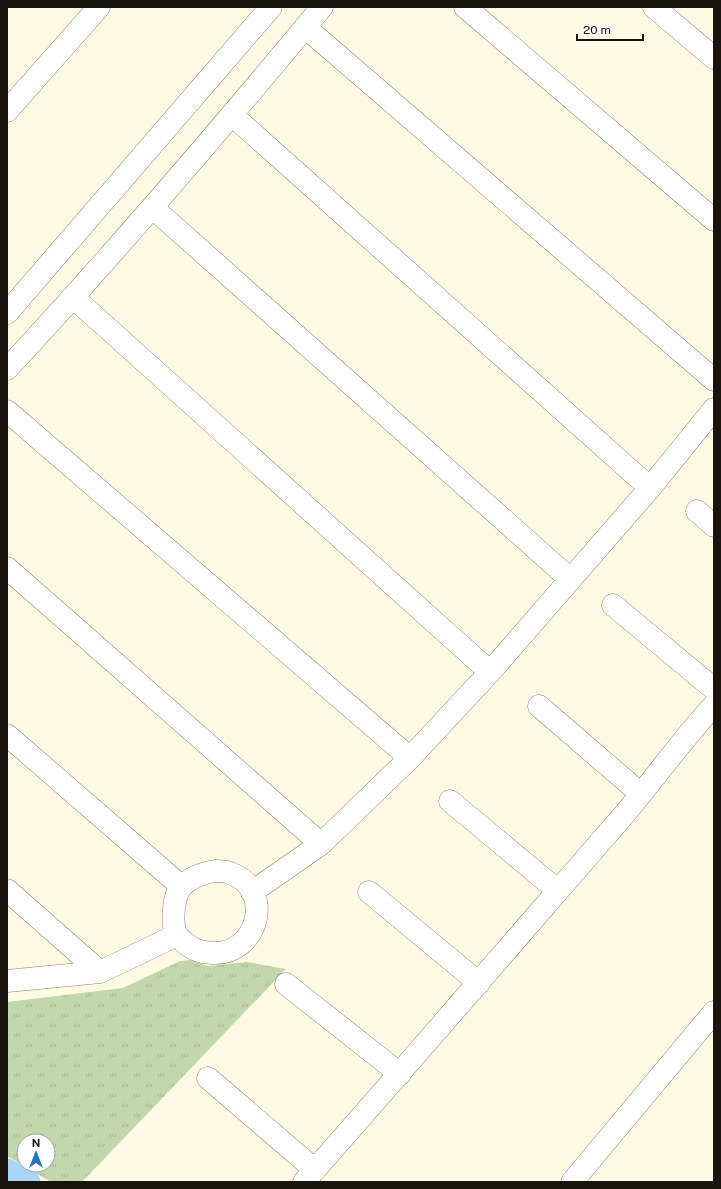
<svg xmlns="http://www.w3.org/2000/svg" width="721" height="1189" viewBox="0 0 721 1189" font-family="'Public Sans',sans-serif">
<defs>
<pattern id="park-tufts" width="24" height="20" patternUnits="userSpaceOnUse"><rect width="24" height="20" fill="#c3d7ac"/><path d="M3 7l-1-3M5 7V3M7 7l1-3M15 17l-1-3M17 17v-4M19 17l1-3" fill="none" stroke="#a7b893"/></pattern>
</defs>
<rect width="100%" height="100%" fill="#fffae4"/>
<path fill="url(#park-tufts)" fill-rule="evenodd" d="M 190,960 L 208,966 L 247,962 L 286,969 L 82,1182 L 51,1182 L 7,1156 L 7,1002 L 123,988 L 180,961 ZM 24,1141 L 48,1141 L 48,1165 L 24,1165 Z"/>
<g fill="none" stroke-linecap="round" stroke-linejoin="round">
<path stroke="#a9d8f7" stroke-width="23" d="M 7,1170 L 29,1182"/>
<g stroke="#888470" stroke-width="23">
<path id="minor" d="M 465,7 L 714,220
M 654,7 L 714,58
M 305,27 L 714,380
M 7,111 L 99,7
M 232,115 L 650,488
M 153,208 L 570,579
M 74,298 L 490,672
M 7,313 L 271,7
M 7,369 C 116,252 220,130 322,7
M 7,411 L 410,758
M 697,511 L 714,526
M 7,568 L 321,844
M 613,605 L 714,689
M 539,706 L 641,794
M 7,735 L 181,886
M 450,801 L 557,890
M 215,871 C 220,871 226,871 230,873 C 276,889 258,956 212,953 C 200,952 193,950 184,942 C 182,940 179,938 177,936 C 171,925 173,894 182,886 C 191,877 203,873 215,871 Z
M 7,890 L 100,972
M 252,892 L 321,844 L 410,758 L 490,672 L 650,488 L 714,409
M 369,892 L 479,983
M 7,981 L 100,972 L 177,935
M 286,984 L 400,1074
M 208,1078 L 315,1170
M 304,1182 C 411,1061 516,939 622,817 C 653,781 681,741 714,705
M 572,1182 L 714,1012"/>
</g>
<use href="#minor" stroke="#fff" stroke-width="22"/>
</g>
<rect width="721" height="1189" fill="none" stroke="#17150d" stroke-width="16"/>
<g transform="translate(36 1153)"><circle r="19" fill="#ffffff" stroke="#a2a19e"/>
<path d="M0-3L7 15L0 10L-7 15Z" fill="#2077c5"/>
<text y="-6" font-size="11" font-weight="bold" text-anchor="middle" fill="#17150d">N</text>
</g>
<path d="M577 34v6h66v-6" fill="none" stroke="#17150d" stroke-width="2"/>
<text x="583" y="34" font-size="12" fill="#17150d" stroke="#ffffff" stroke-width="3" paint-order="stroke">20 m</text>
</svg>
